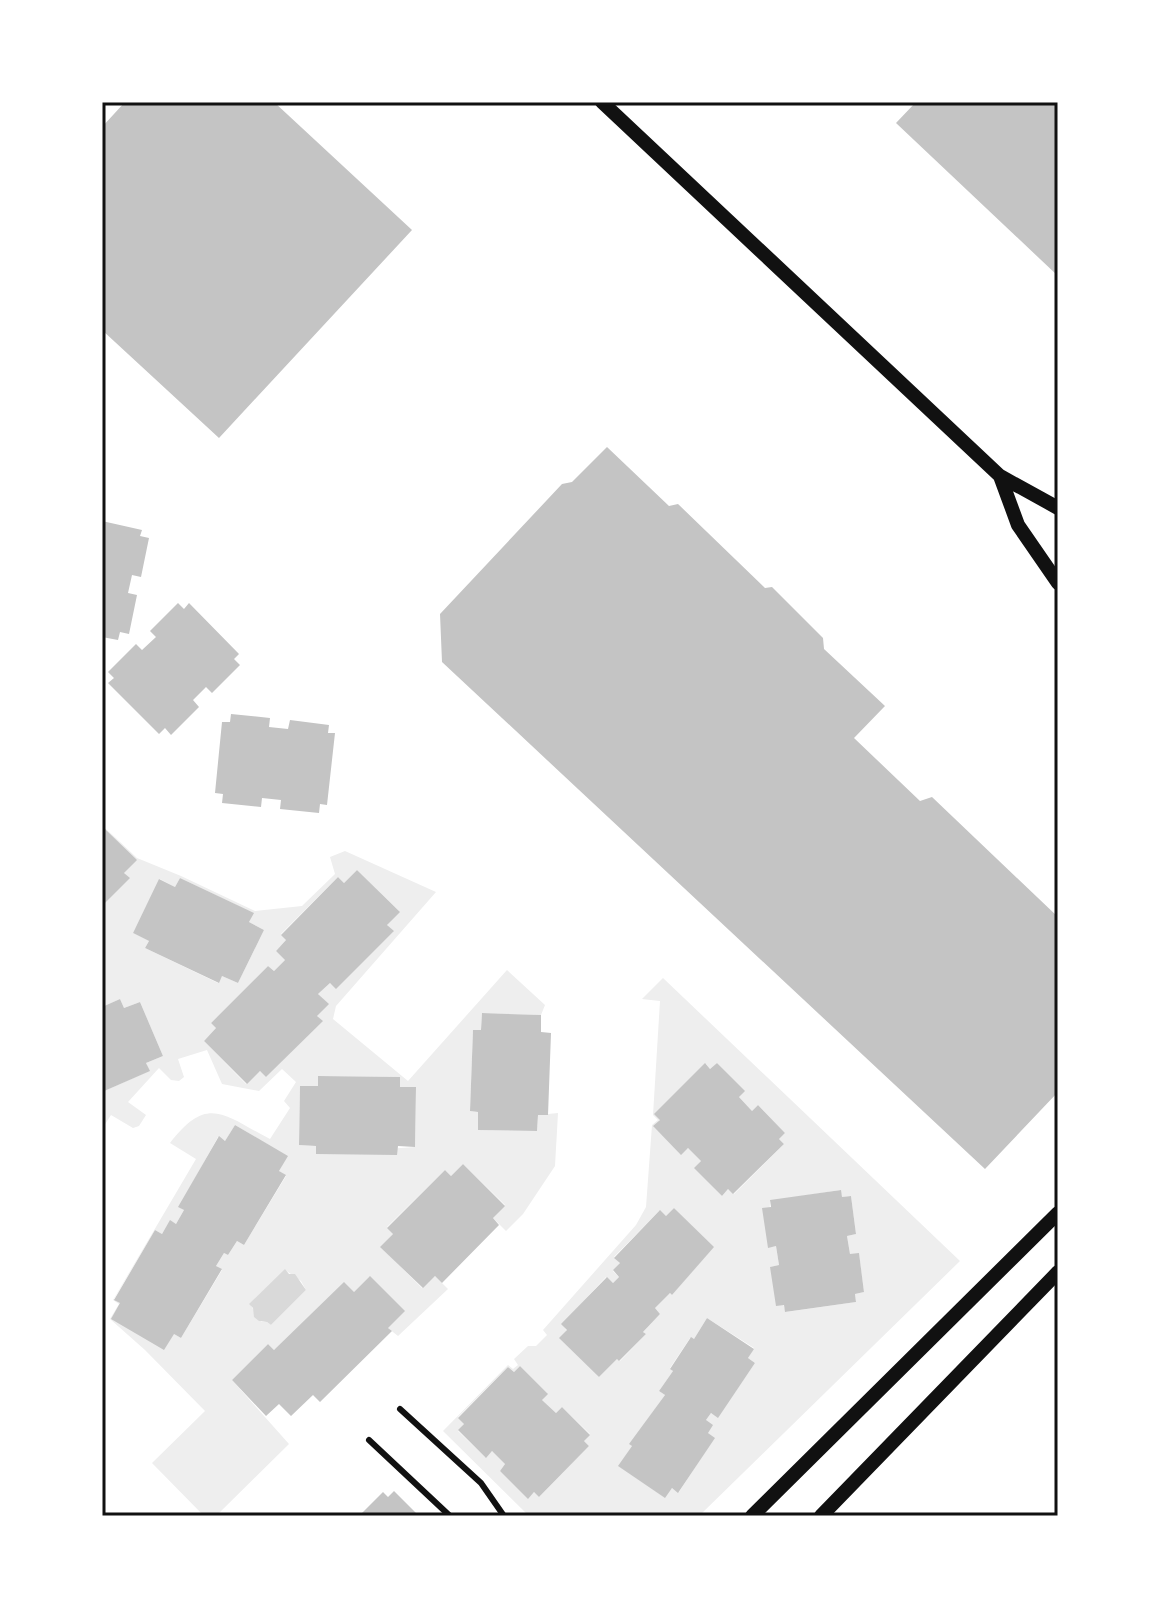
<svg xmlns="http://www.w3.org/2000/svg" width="1160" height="1618" viewBox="0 0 1160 1618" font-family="'Asap Condensed',sans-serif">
<rect width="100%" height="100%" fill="#fff"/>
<path fill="#eee" fill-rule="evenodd" d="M 102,825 L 137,858 L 181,876 L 255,911 L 302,906 L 335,874 L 330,857 L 345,851 L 436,892 L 336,1006 L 333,1019 L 408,1081 L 507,970 L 545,1005 L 541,1015 L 482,1013 L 481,1030 L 473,1030 L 470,1111 L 478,1112 L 478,1130 L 537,1131 L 538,1115 L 558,1113 L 555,1166 L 523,1214 L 506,1231 L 493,1218 L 505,1205 L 463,1164 L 451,1176 L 445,1170 L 387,1227 L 393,1234 L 381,1247 L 422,1288 L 435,1276 L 448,1289 L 398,1336 L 388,1328 L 369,1277 L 354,1292 L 274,1350 L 268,1344 L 232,1380 L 289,1444 L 216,1516 L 204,1516 L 152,1463 L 205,1411 L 145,1350 L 110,1319 L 119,1304 L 113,1300 L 196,1159 L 170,1143 C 208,1093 225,1116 270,1139 L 290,1108 L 284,1101 L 296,1082 L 282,1069 L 259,1091 L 222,1084 L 207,1050 L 178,1059 L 184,1077 L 179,1081 L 171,1080 L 159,1068 L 128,1102 L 146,1115 L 139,1126 L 133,1128 L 111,1115 L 102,1129 L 102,1092 L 149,1071 L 146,1063 L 163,1056 L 140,1002 L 124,1008 L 120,999 L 102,1007 L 102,906 L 129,878 L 124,873 L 136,860 ZM 357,870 L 399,911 L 387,925 L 393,932 L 336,988 L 330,983 L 318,994 L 328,1004 L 317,1016 L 322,1021 L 266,1077 L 260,1071 L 246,1084 L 204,1041 L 216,1028 L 211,1023 L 268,966 L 274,971 L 285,960 L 276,951 L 286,940 L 281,934 L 338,877 L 344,883 ZM 180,878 L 253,913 L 249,922 L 264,930 L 238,983 L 222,976 L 218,983 L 145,948 L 149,941 L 133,933 L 160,879 L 175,887 ZM 318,1076 L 399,1077 L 400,1087 L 416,1087 L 415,1147 L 316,1154 L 316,1146 L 299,1145 L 300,1086 L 318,1086 ZM 235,1125 L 287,1156 L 279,1171 L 286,1176 L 244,1245 L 237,1241 L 228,1255 L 224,1253 L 216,1266 L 222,1270 L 181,1338 L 114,1299 L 155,1230 L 162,1234 L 170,1221 L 176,1224 L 184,1210 L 179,1207 L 218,1137 L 225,1141 ZM 285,1270 L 301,1281 L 306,1290 L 271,1325 L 267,1322 L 261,1322 L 250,1304 Z
M 663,978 L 960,1261 L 699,1516 L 529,1516 L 443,1431 L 508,1365 L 513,1369 L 518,1365 L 514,1359 L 528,1346 L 536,1346 L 547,1335 L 543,1330 L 636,1225 L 646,1207 L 652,1125 L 658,1120 L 653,1115 L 660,1001 L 642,999 ZM 717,1063 L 744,1091 L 739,1097 L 752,1111 L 758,1105 L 785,1133 L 779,1139 L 784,1144 L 734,1194 L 728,1189 L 722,1196 L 695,1168 L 701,1161 L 688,1148 L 681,1154 L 654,1127 L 706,1064 L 710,1069 ZM 840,1190 L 842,1197 L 851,1196 L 856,1234 L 847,1236 L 850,1254 L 859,1254 L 864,1292 L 855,1294 L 856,1302 L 786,1312 L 770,1267 L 779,1265 L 776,1246 L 768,1247 L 770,1201 ZM 674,1208 L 713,1247 L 672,1295 L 670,1293 L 655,1308 L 660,1314 L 643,1332 L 646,1334 L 620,1361 L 617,1359 L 599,1377 L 562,1324 L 606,1277 L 613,1283 L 619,1277 L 613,1271 L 620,1263 L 614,1257 L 659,1211 L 666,1216 ZM 707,1318 L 754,1348 L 748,1358 L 755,1363 L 718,1417 L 711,1413 L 706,1420 L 708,1433 L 714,1438 L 679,1492 L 672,1488 L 664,1497 L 619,1466 L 632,1446 L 630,1444 L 665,1395 L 659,1391 L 673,1371 L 670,1368 L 690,1338 L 694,1339 ZM 520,1366 L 547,1393 L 542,1400 L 556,1413 L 562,1407 L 590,1434 L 584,1441 L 589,1446 L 539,1497 L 534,1492 L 528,1498 L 500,1471 L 505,1464 L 492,1451 L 485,1457 L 458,1431 L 464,1424 L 458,1417 L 508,1367 L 514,1372 Z"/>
<path fill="#d9d9d9" d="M 285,1269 L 289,1274 L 295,1274 L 306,1290 L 271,1325 L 267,1322 L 259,1321 L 254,1317 L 253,1308 L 249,1304 Z"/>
<path fill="#c4c4c4" d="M 125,102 L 274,102 L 412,230 L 219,438 L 102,330 L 102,127 Z
M 916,102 L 1058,102 L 1058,276 L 896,123 Z
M 607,447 L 669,506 L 678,504 L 765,588 L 772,587 L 823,638 L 824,649 L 885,706 L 854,738 L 920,801 L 932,797 L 1058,917 L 1058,1092 L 985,1169 L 442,662 L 440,614 L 562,484 L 572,482 Z
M 102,521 L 142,530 L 140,536 L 149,538 L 141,577 L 132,575 L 128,593 L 137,595 L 129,634 L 120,632 L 118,640 L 102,637 Z
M 178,603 L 184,609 L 189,603 L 239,654 L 234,659 L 240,665 L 212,693 L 206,687 L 193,700 L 199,707 L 171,735 L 165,728 L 159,734 L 108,683 L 114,678 L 108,672 L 136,644 L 142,650 L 156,637 L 150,631 Z
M 231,714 L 270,718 L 269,727 L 288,729 L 290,720 L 329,725 L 328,733 L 335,733 L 327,805 L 320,804 L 319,813 L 280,809 L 281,800 L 262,798 L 261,807 L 222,803 L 223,794 L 215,793 L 222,722 L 230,722 Z
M 102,826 L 137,860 L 124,873 L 130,878 L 102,906 Z
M 357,870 L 400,912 L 387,925 L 394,931 L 336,989 L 330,983 L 318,994 L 329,1004 L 317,1016 L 323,1021 L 266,1077 L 260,1071 L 247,1084 L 204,1041 L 216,1028 L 211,1023 L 268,966 L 274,971 L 285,960 L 276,951 L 286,940 L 281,935 L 338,877 L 344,883 Z
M 180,878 L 254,913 L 249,922 L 264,930 L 238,983 L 222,976 L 219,983 L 145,948 L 149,941 L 133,933 L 159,879 L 175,887 Z
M 120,999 L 124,1008 L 140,1002 L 163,1056 L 146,1063 L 150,1071 L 102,1092 L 102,1007 Z
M 482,1013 L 541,1015 L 541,1032 L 551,1033 L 548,1115 L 538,1115 L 537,1131 L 478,1130 L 478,1112 L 470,1111 L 473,1030 L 481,1030 Z
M 705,1063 L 710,1069 L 717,1063 L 745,1091 L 739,1097 L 752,1111 L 758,1105 L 785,1133 L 779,1139 L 784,1144 L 733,1194 L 728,1189 L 722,1196 L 694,1168 L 701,1161 L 688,1148 L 681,1155 L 653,1126 L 660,1120 L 654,1114 Z
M 318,1076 L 400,1077 L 400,1087 L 416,1087 L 415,1147 L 398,1146 L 397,1155 L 316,1154 L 316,1146 L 299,1145 L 300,1086 L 318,1086 Z
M 235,1125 L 288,1156 L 279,1171 L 286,1175 L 244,1245 L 237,1241 L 228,1255 L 224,1253 L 216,1266 L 222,1269 L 181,1338 L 174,1334 L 164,1350 L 111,1319 L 120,1303 L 114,1300 L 155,1230 L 162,1234 L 170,1220 L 176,1224 L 184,1210 L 178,1207 L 219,1136 L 225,1141 Z
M 463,1164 L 505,1206 L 493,1218 L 499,1225 L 442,1283 L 435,1276 L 423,1288 L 380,1247 L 393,1234 L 387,1228 L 445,1170 L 451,1176 Z
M 841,1190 L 842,1197 L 851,1196 L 856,1234 L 847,1236 L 850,1254 L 859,1253 L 864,1292 L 855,1294 L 856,1302 L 785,1312 L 784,1305 L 776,1306 L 770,1267 L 779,1265 L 776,1246 L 768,1248 L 762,1208 L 771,1207 L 770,1200 Z
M 674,1208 L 714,1247 L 672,1295 L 670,1293 L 655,1308 L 660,1314 L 643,1332 L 646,1334 L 619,1361 L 617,1359 L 599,1377 L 559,1338 L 567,1330 L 561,1324 L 607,1277 L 613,1283 L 619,1277 L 613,1270 L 620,1263 L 614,1258 L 660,1210 L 666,1216 Z
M 370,1276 L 405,1311 L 388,1328 L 392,1331 L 320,1402 L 313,1395 L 291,1416 L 279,1404 L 266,1416 L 232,1380 L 268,1344 L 274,1350 L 344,1282 L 354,1292 Z
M 707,1318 L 754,1349 L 748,1358 L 755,1363 L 718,1418 L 711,1413 L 706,1420 L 713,1425 L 708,1433 L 715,1438 L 678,1493 L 672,1488 L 665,1498 L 618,1466 L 632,1446 L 629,1444 L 665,1395 L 659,1391 L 673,1371 L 670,1369 L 691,1337 L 694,1339 Z
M 520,1366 L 548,1394 L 542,1400 L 556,1413 L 562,1407 L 590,1435 L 584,1441 L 589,1446 L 539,1497 L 534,1492 L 528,1499 L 500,1471 L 505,1464 L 492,1451 L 486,1458 L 458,1430 L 464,1424 L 458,1418 L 508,1367 L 514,1372 Z
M 394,1491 L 419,1516 L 359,1516 L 383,1492 L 388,1497 Z"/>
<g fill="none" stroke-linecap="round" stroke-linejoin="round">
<path stroke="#111" stroke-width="6" d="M 400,1409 L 481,1483 L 504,1516
M 369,1440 L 450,1516"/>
<path stroke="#111" stroke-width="14" d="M 602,102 L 1000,476 L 1058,508
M 1000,476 L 1018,525 L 1058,583
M 752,1516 L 1058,1213
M 821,1516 L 1058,1272"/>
</g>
<rect width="1160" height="1618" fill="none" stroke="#ffffff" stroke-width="208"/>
<rect x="104" y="104" width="952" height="1410" fill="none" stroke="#111" stroke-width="3"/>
</svg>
